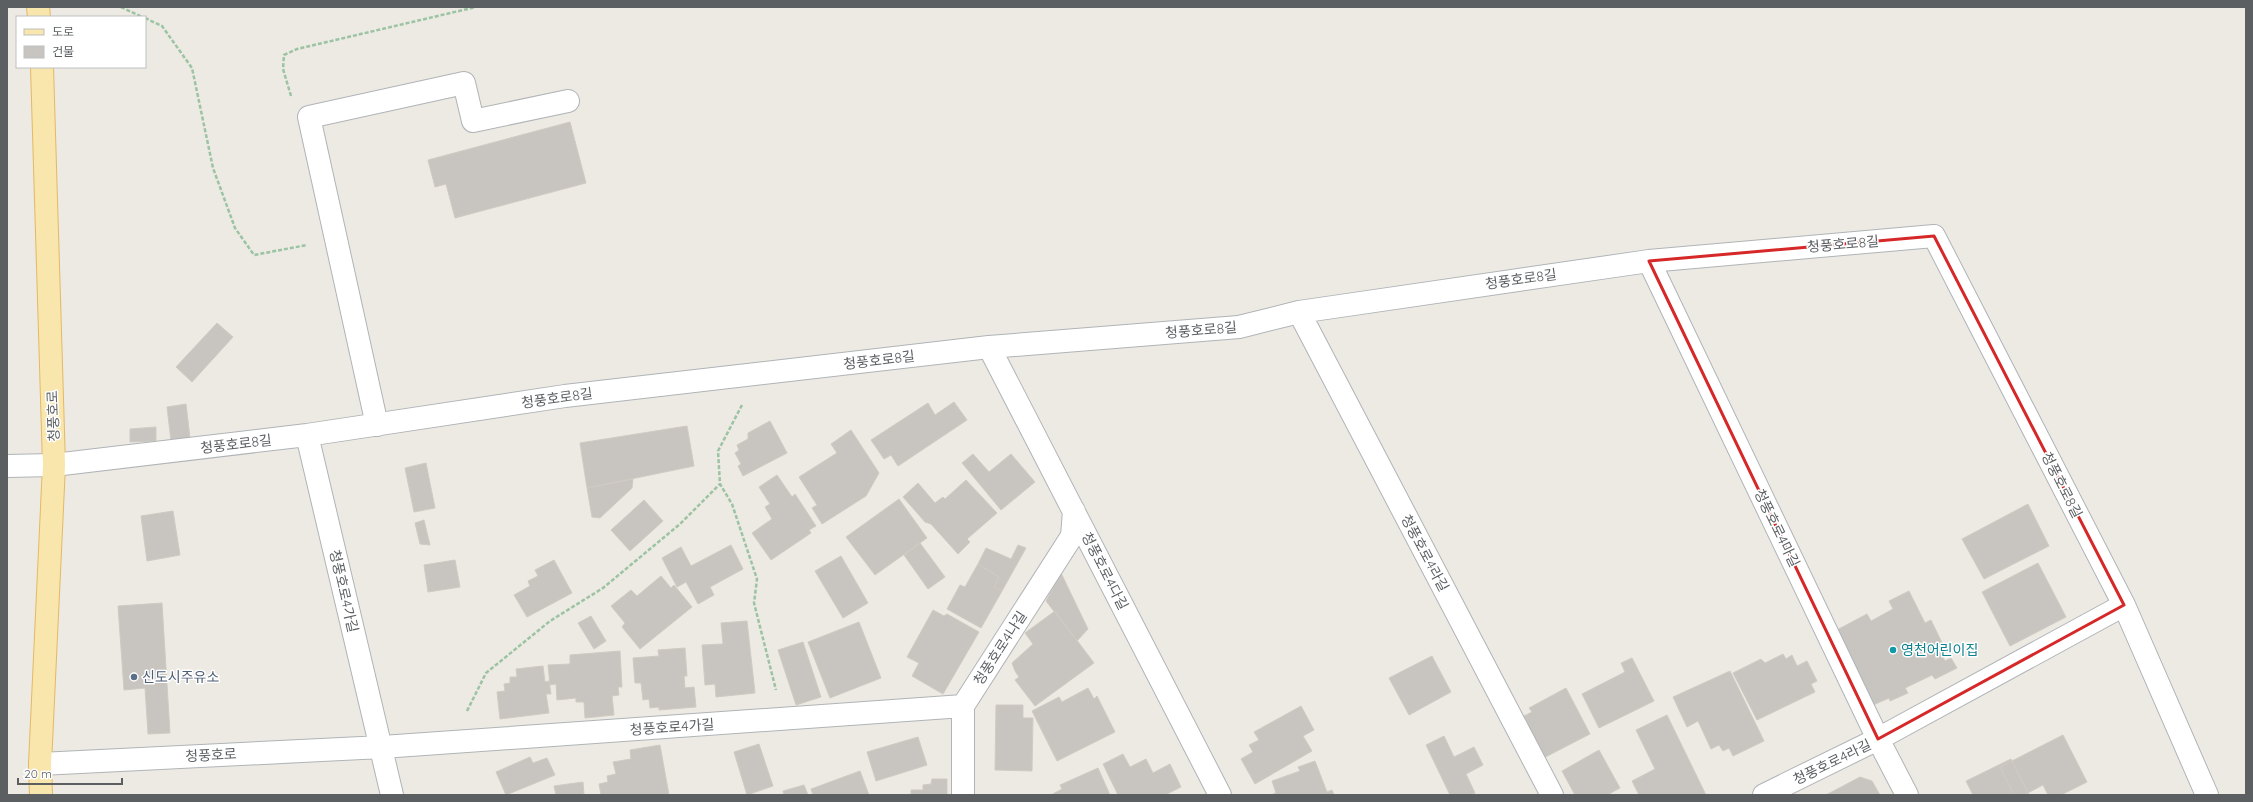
<svg xmlns="http://www.w3.org/2000/svg" width="2253" height="802" viewBox="0 0 2253 802" font-family="Quicksand,'Noto Sans KR',sans-serif">
<rect width="100%" height="100%" fill="#eceae3"/>
<path fill="#c8c5c0" stroke="#d0cbc2" d="M 570,122 L 586,183 L 455,218 L 446,184 L 435,187 L 428,160 Z
M 217,323 L 233,337 L 192,382 L 176,367 Z
M 954,402 L 967,420 L 898,466 L 891,455 L 884,459 L 871,440 L 928,403 L 935,415 Z
M 186,404 L 190,438 L 171,441 L 167,407 Z
M 770,421 L 787,453 L 743,476 L 738,466 L 741,464 L 735,453 L 739,450 L 737,445 L 748,439 L 748,433 Z
M 687,426 L 694,466 L 587,488 L 580,443 Z
M 156,427 L 156,441 L 130,442 L 130,429 Z
M 851,430 L 879,473 L 866,496 L 822,524 L 812,508 L 817,505 L 799,477 L 837,453 L 831,444 Z
M 973,454 L 989,472 L 1011,454 L 1035,482 L 1001,510 L 962,463 Z
M 426,463 L 435,508 L 414,512 L 405,468 Z
M 777,475 L 792,497 L 795,494 L 816,526 L 809,530 L 811,533 L 771,560 L 752,533 L 772,519 L 765,507 L 770,504 L 759,487 Z
M 633,479 L 632,488 L 600,518 L 592,517 L 587,488 Z
M 966,480 L 997,513 L 967,539 L 970,542 L 958,554 L 931,524 L 925,522 L 903,497 L 918,483 L 935,503 L 943,497 L 945,499 Z
M 899,499 L 927,538 L 875,575 L 846,537 Z
M 644,500 L 663,521 L 630,551 L 611,530 Z
M 2028,504 L 2049,546 L 1984,579 L 1962,539 Z
M 173,511 L 180,555 L 147,561 L 141,516 Z
M 424,520 L 430,545 L 420,544 L 415,523 Z
M 920,543 L 945,577 L 928,589 L 904,555 Z
M 731,545 L 743,569 L 710,587 L 714,595 L 698,604 L 686,582 L 677,587 L 662,558 L 681,547 L 691,566 Z
M 1018,545 L 1026,548 L 1002,591 L 994,587 L 999,577 L 978,564 L 986,548 L 1011,559 Z
M 841,556 L 868,603 L 843,618 L 815,571 Z
M 455,560 L 460,587 L 428,592 L 424,565 Z
M 554,560 L 572,593 L 527,617 L 514,595 L 530,586 L 528,581 L 538,576 L 535,570 Z
M 2038,563 L 2066,617 L 2010,646 L 1982,592 Z
M 978,564 L 999,577 L 994,587 L 1002,591 L 981,628 L 947,609 L 960,585 L 965,587 Z
M 1061,573 L 1088,629 L 1077,641 L 1046,601 Z
M 661,576 L 671,588 L 674,585 L 692,607 L 640,649 L 622,627 L 625,623 L 611,606 L 631,590 L 637,596 Z
M 1909,591 L 1925,623 L 1931,620 L 1945,649 L 1940,651 L 1945,661 L 1951,658 L 1957,668 L 1935,679 L 1932,675 L 1905,688 L 1908,693 L 1890,701 L 1889,698 L 1871,706 L 1833,632 L 1867,614 L 1871,621 L 1893,609 L 1889,601 Z
M 162,603 L 170,733 L 148,734 L 145,688 L 124,690 L 118,606 Z
M 933,610 L 944,616 L 947,614 L 979,632 L 943,694 L 912,676 L 919,663 L 907,657 Z
M 1055,611 L 1094,663 L 1035,706 L 1015,680 L 1019,677 L 1015,671 L 1012,663 L 1033,644 L 1025,633 Z
M 591,616 L 606,641 L 594,649 L 578,623 Z
M 747,621 L 755,693 L 716,697 L 715,684 L 705,685 L 702,645 L 723,644 L 721,623 Z
M 859,622 L 881,678 L 830,698 L 808,642 Z
M 803,642 L 821,697 L 796,705 L 778,650 Z
M 685,648 L 687,676 L 684,676 L 685,688 L 694,687 L 696,707 L 659,710 L 659,707 L 650,708 L 649,699 L 643,700 L 641,683 L 635,683 L 633,658 L 659,656 L 658,650 Z
M 620,651 L 622,687 L 618,687 L 619,695 L 612,696 L 614,715 L 585,718 L 584,702 L 576,702 L 576,698 L 557,700 L 556,684 L 550,685 L 548,665 L 570,664 L 570,655 Z
M 1783,654 L 1786,659 L 1792,655 L 1797,666 L 1807,661 L 1817,681 L 1811,684 L 1815,692 L 1757,720 L 1733,673 L 1761,659 L 1765,663 Z
M 1432,656 L 1451,692 L 1409,715 L 1389,678 Z
M 1632,658 L 1654,701 L 1599,728 L 1582,694 L 1625,672 L 1621,663 Z
M 543,666 L 545,682 L 549,681 L 551,694 L 546,694 L 549,713 L 500,719 L 497,692 L 505,691 L 504,684 L 510,683 L 510,677 L 517,677 L 516,669 Z
M 1730,671 L 1764,741 L 1733,756 L 1729,748 L 1723,751 L 1719,745 L 1711,749 L 1698,721 L 1687,727 L 1673,697 Z
M 1088,688 L 1094,699 L 1097,696 L 1115,732 L 1057,761 L 1032,711 L 1059,697 L 1062,702 Z
M 1566,688 L 1590,734 L 1530,765 L 1521,727 L 1528,724 L 1524,716 L 1532,712 L 1529,708 Z
M 996,705 L 1023,705 L 1023,718 L 1033,718 L 1032,771 L 995,770 Z
M 1301,706 L 1314,730 L 1303,736 L 1312,751 L 1255,784 L 1241,759 L 1253,752 L 1249,745 L 1259,740 L 1254,732 Z
M 1667,715 L 1706,795 L 1639,795 L 1632,781 L 1655,769 L 1636,730 Z
M 2063,735 L 2087,782 L 2061,795 L 2048,795 L 2043,785 L 2024,795 L 2014,795 L 2000,767 Z
M 1444,736 L 1454,757 L 1474,747 L 1483,765 L 1466,774 L 1475,793 L 1470,795 L 1450,795 L 1426,745 Z
M 918,737 L 927,765 L 876,781 L 867,752 Z
M 759,744 L 773,786 L 747,795 L 734,752 Z
M 660,745 L 669,795 L 601,795 L 599,784 L 608,782 L 607,776 L 616,774 L 613,762 L 631,759 L 630,750 Z
M 1599,750 L 1620,788 L 1607,795 L 1575,795 L 1562,771 Z
M 1123,754 L 1130,767 L 1146,759 L 1153,773 L 1170,764 L 1181,787 L 1165,795 L 1118,795 L 1103,764 Z
M 530,757 L 533,763 L 547,758 L 555,775 L 506,795 L 496,772 Z
M 2011,759 L 2029,795 L 1973,795 L 1966,781 Z
M 1315,761 L 1327,792 L 1332,790 L 1334,795 L 1271,795 L 1276,793 L 1272,781 L 1300,771 L 1298,767 Z
M 1098,768 L 1110,795 L 1051,795 L 1062,789 L 1060,785 Z
M 860,771 L 869,795 L 813,795 L 811,789 Z
M 1860,777 L 1872,781 L 1880,795 L 1826,795 Z
M 932,779 L 947,779 L 947,795 L 911,795 L 911,790 L 923,790 L 923,785 L 931,784 Z
M 583,782 L 584,795 L 556,795 L 554,786 Z
M 804,785 L 808,795 L 784,795 L 783,791 Z"/>
<g fill="none" stroke-linecap="round" stroke-linejoin="round">
<g stroke="#b0b4b7" stroke-width="24">
<path id="minor" d="M 1649,261 L 1878,739 L 1907,795
M 1299,312 L 1552,795
M 989,347 L 1220,795
M 377,425 L 309,117 L 464,83 L 473,121 L 568,101
M 307,435 L 392,795
M 7,466 L 54,465 L 307,435 L 565,396 L 989,347 L 1239,327 L 1299,312 L 1649,261 L 1934,236 L 2124,605 L 2207,795
M 40,764 L 382,747 L 963,706
M 963,795 L 963,706 L 1072,536 L 1074,511
M 1764,795 L 1878,739 L 2124,605"/>
</g>
<g stroke="#e5b864" stroke-width="24">
<path id="major" d="M 38,7 L 39,17
M 41,795 L 40,764 L 54,465 L 42,67"/>
</g>
<path stroke="#9cc3a3" stroke-width="2.5" stroke-dasharray="4 2" stroke-linecap="butt" d="M 121,7 L 142,17
M 145,18 L 162,26 L 192,68 L 213,168 L 235,228 L 254,255 L 307,245
M 291,96 L 283,69 L 284,55 L 297,49 L 476,7
M 742,405 L 718,451 L 720,484 L 732,504 L 757,579 L 754,603 L 776,690
M 467,711 L 486,673 L 550,621 L 603,588 L 680,524 L 720,484"/>
<use href="#minor" stroke="#fff" stroke-width="22"/>
<use href="#major" stroke="#f8e6ad" stroke-width="22"/>
</g>
<path fill="none" stroke="#d62828" stroke-width="3" stroke-linejoin="round" d="M 1934,236 L 2124,605 L 1878,739 L 1649,261 Z"/>
<circle fill="#0f9aa8" stroke="#fff" stroke-width="1.5" cx="1893" cy="650" r="4"/>
<circle fill="#5c6f8a" stroke="#fff" stroke-width="1.5" cx="134" cy="677" r="4"/>
<g text-anchor="middle" dominant-baseline="central" stroke-width="3" stroke-linejoin="round" paint-order="stroke">
<g font-size="14" fill="#5b5f62" stroke="#fff">
<text transform="translate(1843 244) rotate(-5)">청풍호로8길</text>
<text transform="translate(1521 279) rotate(-8)">청풍호로8길</text>
<text transform="translate(1201 330) rotate(-5)">청풍호로8길</text>
<text transform="translate(879 360) rotate(-7)">청풍호로8길</text>
<text transform="translate(557 398) rotate(-8)">청풍호로8길</text>
<text transform="translate(53 416) rotate(-92)">청풍호로</text>
<text transform="translate(236 444) rotate(-7)">청풍호로8길</text>
<text transform="translate(2062 485) rotate(63)">청풍호로8길</text>
<text transform="translate(1777 528) rotate(64)">청풍호로4마길</text>
<text transform="translate(1425 553) rotate(62)">청풍호로4라길</text>
<text transform="translate(1105 571) rotate(63)">청풍호로4다길</text>
<text transform="translate(344 591) rotate(77)">청풍호로4가길</text>
<text transform="translate(1000 648) rotate(-57)">청풍호로4나길</text>
<text transform="translate(672 727) rotate(-4)">청풍호로4가길</text>
<text transform="translate(211 755) rotate(-3)">청풍호로</text>
<text transform="translate(1832 762) rotate(-26)">청풍호로4라길</text>
</g>
<g font-size="14" fill="#0d838f" stroke="#fff" text-anchor="start">
<text x="1901" y="650">영천어린이집</text>
</g>
<g font-size="14" fill="#4e5e75" stroke="#fff" text-anchor="start">
<text x="142" y="677">신도시주유소</text>
</g>
</g>
<rect width="2253" height="802" fill="none" stroke="#5b5f62" stroke-width="16"/>
<rect x="16" y="16" width="130" height="52" fill="#ffffff" stroke="#bdbfc0"/>
<rect x="24" y="29" width="20" height="6" fill="#f8e6ad" stroke="#bdbfc0"/>
<text x="52" y="36" font-size="12" fill="#5b5f62">도로</text>
<rect x="24" y="46" width="20" height="12" fill="#c8c5c0" stroke="#bdbfc0"/>
<text x="52" y="56" font-size="12" fill="#5b5f62">건물</text>
<path d="M18 778v6h104v-6" fill="none" stroke="#5b5f62" stroke-width="2"/>
<text x="24" y="778" font-size="12" fill="#5b5f62" stroke="#ffffff" stroke-width="3" paint-order="stroke">20 m</text>
</svg>
